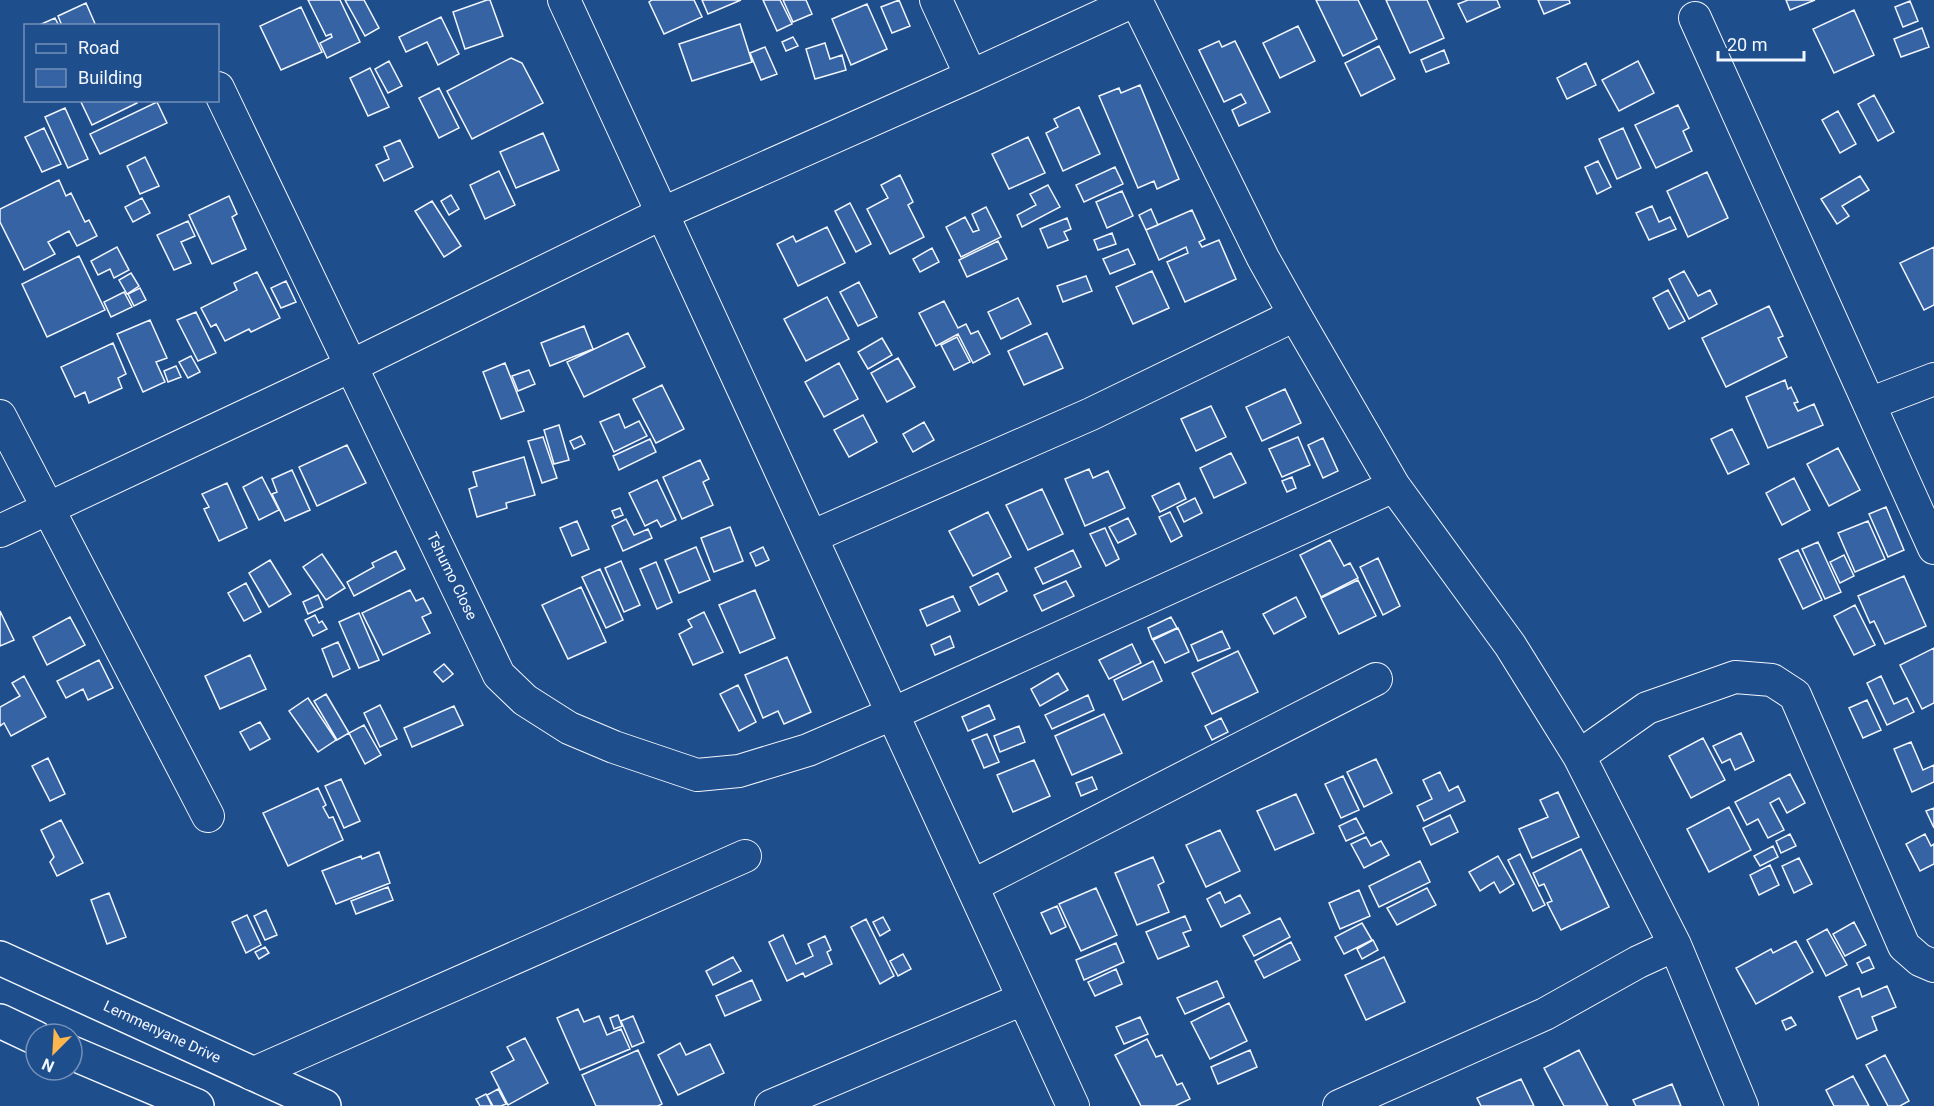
<svg xmlns="http://www.w3.org/2000/svg" width="1934" height="1106" viewBox="0 0 1934 1106" font-family="Roboto,sans-serif">
<rect width="100%" height="100%" fill="#1f4e8c"/>
<path fill="#3563a3" stroke="#f2f6ff" stroke-width="1.5" d="M 308,0 L 340,0 L 360,42 L 327,58 L 320,43 L 332,37 L 331,34 L 326,36 Z
M 345,0 L 364,0 L 379,28 L 365,36 Z
M 487,0 L 490,0 L 503,36 L 465,49 L 453,12 Z
M 652,0 L 694,0 L 702,17 L 664,34 L 649,2 Z
M 702,0 L 741,0 L 708,14 Z
M 763,0 L 780,0 L 792,24 L 777,31 Z
M 783,0 L 806,0 L 812,14 L 793,22 Z
M 899,0 L 910,26 L 892,33 L 881,7 Z
M 1316,0 L 1358,0 L 1377,39 L 1343,56 Z
M 1386,0 L 1427,0 L 1444,38 L 1410,53 Z
M 1468,0 L 1497,0 L 1500,7 L 1467,22 L 1458,4 Z
M 1538,0 L 1569,0 L 1570,3 L 1544,14 Z
M 1786,0 L 1815,0 L 1790,10 Z
M 1910,1 L 1918,21 L 1903,27 L 1895,7 Z
M 86,3 L 96,26 L 62,26 L 58,16 Z
M 867,4 L 887,49 L 851,65 L 832,19 Z
M 301,7 L 322,52 L 281,70 L 260,26 Z
M 1854,10 L 1874,55 L 1834,73 L 1813,29 Z
M 441,17 L 459,54 L 438,65 L 427,42 L 406,52 L 399,37 Z
M 55,18 L 59,26 L 37,26 Z
M 740,24 L 752,62 L 692,81 L 679,44 Z
M 1298,26 L 1315,61 L 1280,78 L 1263,43 Z
M 1922,28 L 1929,47 L 1901,57 L 1894,39 Z
M 793,37 L 798,46 L 786,51 L 782,42 Z
M 1219,41 L 1222,47 L 1235,41 L 1270,112 L 1239,126 L 1232,110 L 1246,103 L 1241,94 L 1224,102 L 1199,50 Z
M 825,43 L 830,59 L 842,55 L 846,70 L 815,79 L 806,49 Z
M 1379,46 L 1395,79 L 1361,96 L 1345,63 Z
M 765,47 L 777,74 L 761,80 L 750,53 Z
M 1444,50 L 1449,63 L 1426,72 L 1421,60 Z
M 511,58 L 522,63 L 543,103 L 472,139 L 447,91 Z
M 389,61 L 402,86 L 388,93 L 375,69 Z
M 1638,61 L 1654,93 L 1619,111 L 1602,80 Z
M 1586,63 L 1596,85 L 1567,99 L 1557,78 Z
M 370,68 L 389,107 L 368,116 L 350,78 Z
M 1140,85 L 1179,179 L 1157,189 L 1154,181 L 1138,188 L 1099,96 L 1119,88 L 1121,93 Z
M 439,88 L 459,128 L 439,138 L 419,98 Z
M 1874,95 L 1894,132 L 1878,141 L 1858,104 Z
M 80,100 L 136,100 L 137,103 L 92,125 Z
M 157,102 L 167,123 L 100,154 L 90,134 Z
M 1678,105 L 1689,128 L 1683,131 L 1692,151 L 1656,168 L 1635,125 Z
M 1079,107 L 1100,154 L 1063,171 L 1046,133 L 1058,127 L 1054,119 Z
M 65,108 L 88,159 L 68,168 L 45,117 Z
M 1838,111 L 1856,144 L 1840,153 L 1822,120 Z
M 44,128 L 61,164 L 42,172 L 25,137 Z
M 1623,128 L 1641,168 L 1617,179 L 1599,139 Z
M 543,133 L 559,170 L 516,188 L 500,152 Z
M 1028,137 L 1045,173 L 1009,189 L 992,154 Z
M 400,140 L 413,167 L 384,181 L 376,165 L 389,159 L 384,147 Z
M 145,157 L 159,186 L 140,194 L 127,166 Z
M 1598,161 L 1611,187 L 1597,194 L 1585,167 Z
M 1115,167 L 1123,184 L 1084,202 L 1076,185 Z
M 499,171 L 515,205 L 485,219 L 470,185 Z
M 1707,172 L 1728,218 L 1688,237 L 1667,191 Z
M 900,175 L 913,202 L 908,205 L 924,237 L 890,254 L 867,209 L 888,198 L 881,185 Z
M 1860,176 L 1869,190 L 1842,206 L 1849,216 L 1837,224 L 1821,199 Z
M 59,180 L 66,196 L 71,193 L 85,222 L 89,220 L 97,236 L 77,246 L 69,231 L 48,242 L 55,254 L 24,270 L 0,222 L 0,209 Z
M 1048,185 L 1060,207 L 1022,227 L 1017,215 L 1036,205 L 1030,194 Z
M 1122,191 L 1133,216 L 1107,228 L 1096,202 Z
M 451,195 L 459,209 L 449,215 L 441,201 Z
M 229,196 L 237,214 L 232,217 L 246,249 L 212,264 L 189,215 Z
M 142,198 L 150,213 L 133,222 L 125,207 Z
M 432,201 L 461,246 L 444,257 L 415,211 Z
M 850,203 L 871,244 L 856,252 L 835,211 Z
M 1652,206 L 1659,222 L 1670,217 L 1676,229 L 1649,240 L 1636,213 Z
M 986,207 L 1001,237 L 961,257 L 946,227 L 965,217 L 973,232 L 979,230 L 972,214 Z
M 1151,209 L 1158,225 L 1146,230 L 1139,215 Z
M 1192,210 L 1205,239 L 1199,242 L 1202,247 L 1219,240 L 1236,279 L 1185,302 L 1167,262 L 1188,253 L 1186,247 L 1159,260 L 1146,230 Z
M 1067,218 L 1071,229 L 1064,232 L 1068,240 L 1048,248 L 1040,229 Z
M 188,221 L 195,236 L 181,242 L 191,263 L 174,270 L 157,235 Z
M 827,227 L 845,263 L 798,286 L 777,244 L 793,236 L 796,242 Z
M 1112,233 L 1116,244 L 1098,250 L 1094,240 Z
M 998,241 L 1007,259 L 967,277 L 959,260 Z
M 117,247 L 129,270 L 114,278 L 110,269 L 98,275 L 91,261 Z
M 1934,247 L 1934,305 L 1924,310 L 1900,263 Z
M 932,248 L 939,262 L 920,272 L 913,259 Z
M 1128,249 L 1135,264 L 1110,274 L 1103,259 Z
M 79,256 L 105,310 L 47,337 L 22,284 Z
M 1152,271 L 1169,308 L 1133,324 L 1116,287 Z
M 1684,271 L 1698,296 L 1710,290 L 1717,304 L 1689,319 L 1669,279 Z
M 257,272 L 280,318 L 251,332 L 249,329 L 225,341 L 216,324 L 211,327 L 201,308 L 237,290 L 234,283 Z
M 131,273 L 139,286 L 127,294 L 119,280 Z
M 1086,276 L 1092,291 L 1063,302 L 1057,286 Z
M 286,281 L 296,302 L 281,308 L 271,288 Z
M 859,282 L 877,317 L 858,326 L 840,292 Z
M 140,288 L 146,300 L 134,306 L 128,294 Z
M 1668,290 L 1685,321 L 1669,329 L 1653,298 Z
M 124,292 L 132,307 L 111,317 L 104,302 Z
M 827,297 L 849,339 L 806,361 L 784,319 Z
M 1018,298 L 1031,324 L 1001,339 L 988,312 Z
M 944,301 L 958,328 L 966,324 L 971,334 L 978,331 L 990,354 L 973,363 L 958,334 L 936,346 L 919,313 Z
M 1769,306 L 1783,336 L 1778,338 L 1787,357 L 1726,387 L 1702,338 Z
M 196,312 L 216,353 L 198,361 L 177,320 Z
M 150,320 L 167,358 L 156,362 L 165,382 L 143,392 L 117,334 Z
M 584,326 L 593,349 L 550,366 L 541,343 Z
M 628,333 L 645,367 L 584,397 L 567,362 Z
M 1047,333 L 1063,368 L 1024,385 L 1008,351 Z
M 957,337 L 970,362 L 954,370 L 941,345 Z
M 882,338 L 892,355 L 868,369 L 858,352 Z
M 113,343 L 126,374 L 118,378 L 122,388 L 89,403 L 85,392 L 75,397 L 61,367 Z
M 191,356 L 200,372 L 188,378 L 179,362 Z
M 898,358 L 915,387 L 887,402 L 871,373 Z
M 505,363 L 524,411 L 501,419 L 483,372 Z
M 839,363 L 858,399 L 824,417 L 805,382 Z
M 176,366 L 181,377 L 168,382 L 164,371 Z
M 529,370 L 535,384 L 518,391 L 512,376 Z
M 1785,380 L 1788,389 L 1791,387 L 1798,402 L 1794,403 L 1798,411 L 1814,404 L 1823,425 L 1768,448 L 1746,397 Z
M 662,385 L 684,429 L 656,443 L 633,399 Z
M 1285,389 L 1301,423 L 1262,441 L 1246,407 Z
M 1211,406 L 1226,437 L 1196,451 L 1181,419 Z
M 619,414 L 625,428 L 639,421 L 647,436 L 614,452 L 600,422 Z
M 863,415 L 877,442 L 849,457 L 834,430 Z
M 924,422 L 934,440 L 913,452 L 903,434 Z
M 559,425 L 569,460 L 554,464 L 544,430 Z
M 1732,429 L 1749,464 L 1728,474 L 1711,439 Z
M 581,436 L 585,444 L 574,449 L 570,441 Z
M 543,437 L 557,478 L 542,483 L 528,441 Z
M 1298,437 L 1310,465 L 1282,477 L 1269,449 Z
M 1323,438 L 1338,471 L 1323,478 L 1308,445 Z
M 650,439 L 656,452 L 619,470 L 613,456 Z
M 347,445 L 366,483 L 317,506 L 299,467 Z
M 1838,448 L 1860,490 L 1829,506 L 1807,464 Z
M 1231,453 L 1246,483 L 1214,498 L 1200,468 Z
M 524,457 L 535,495 L 506,503 L 507,508 L 477,517 L 469,489 L 477,486 L 473,472 Z
M 700,460 L 709,479 L 703,482 L 713,505 L 682,519 L 663,477 Z
M 1089,469 L 1093,478 L 1108,471 L 1125,508 L 1085,526 L 1065,479 Z
M 292,470 L 310,510 L 285,521 L 272,494 L 277,492 L 272,479 Z
M 262,477 L 279,510 L 259,520 L 243,487 Z
M 1292,477 L 1296,488 L 1287,492 L 1282,481 Z
M 1794,478 L 1810,510 L 1782,525 L 1766,493 Z
M 657,480 L 676,520 L 661,527 L 657,520 L 645,526 L 629,493 Z
M 227,483 L 247,528 L 219,541 L 204,509 L 209,507 L 202,494 Z
M 1179,483 L 1186,499 L 1160,512 L 1152,496 Z
M 1042,489 L 1063,534 L 1028,550 L 1006,505 Z
M 1195,498 L 1202,513 L 1184,522 L 1177,507 Z
M 1886,507 L 1904,550 L 1888,557 L 1869,514 Z
M 620,508 L 623,515 L 615,518 L 612,511 Z
M 988,512 L 1011,557 L 973,576 L 949,531 Z
M 1170,512 L 1182,536 L 1171,542 L 1159,517 Z
M 1128,518 L 1136,534 L 1118,543 L 1109,527 Z
M 626,519 L 634,535 L 648,529 L 652,538 L 623,551 L 612,526 Z
M 577,521 L 589,549 L 572,556 L 560,528 Z
M 1868,521 L 1885,559 L 1855,572 L 1838,533 Z
M 730,527 L 743,561 L 714,572 L 701,538 Z
M 1105,528 L 1119,559 L 1106,566 L 1090,534 Z
M 1330,540 L 1344,566 L 1350,563 L 1358,578 L 1321,597 L 1300,555 Z
M 1818,542 L 1841,592 L 1825,599 L 1802,549 Z
M 696,547 L 710,580 L 679,593 L 665,560 Z
M 763,547 L 769,560 L 756,566 L 750,553 Z
M 1073,550 L 1081,567 L 1043,584 L 1035,568 Z
M 1798,550 L 1822,600 L 1803,609 L 1779,559 Z
M 396,551 L 405,569 L 354,596 L 347,582 L 374,567 L 372,563 Z
M 322,554 L 345,588 L 326,600 L 303,567 Z
M 1844,555 L 1854,576 L 1840,583 L 1830,562 Z
M 1378,558 L 1400,606 L 1383,615 L 1360,567 Z
M 270,560 L 291,594 L 269,607 L 249,573 Z
M 621,561 L 640,605 L 624,612 L 605,568 Z
M 656,562 L 672,602 L 657,609 L 640,569 Z
M 600,569 L 623,620 L 606,628 L 582,577 Z
M 998,573 L 1007,591 L 979,605 L 970,587 Z
M 1904,576 L 1926,626 L 1885,644 L 1874,621 L 1870,623 L 1858,596 Z
M 1358,580 L 1376,616 L 1339,634 L 1321,598 Z
M 1066,581 L 1074,596 L 1042,611 L 1034,595 Z
M 246,583 L 261,612 L 244,621 L 228,593 Z
M 581,587 L 606,642 L 568,659 L 542,605 Z
M 410,590 L 416,601 L 423,598 L 431,613 L 422,617 L 430,633 L 383,655 L 362,613 Z
M 755,590 L 775,638 L 740,653 L 719,605 Z
M 318,595 L 323,607 L 308,614 L 303,602 Z
M 953,596 L 960,611 L 927,626 L 920,610 Z
M 1296,597 L 1306,617 L 1274,634 L 1263,614 Z
M 1855,605 L 1875,645 L 1854,655 L 1834,616 Z
M 0,611 L 14,640 L 0,646 Z
M 704,612 L 723,652 L 693,665 L 679,634 L 692,627 L 688,620 Z
M 359,613 L 379,660 L 359,668 L 339,622 Z
M 315,615 L 319,623 L 322,621 L 327,629 L 313,636 L 305,620 Z
M 70,617 L 85,645 L 47,665 L 33,637 Z
M 1171,617 L 1177,628 L 1152,639 L 1148,628 Z
M 1178,628 L 1189,652 L 1165,663 L 1153,640 Z
M 1222,631 L 1230,648 L 1198,661 L 1191,645 Z
M 950,636 L 954,647 L 935,655 L 931,645 Z
M 338,642 L 350,669 L 333,677 L 322,649 Z
M 1132,644 L 1141,663 L 1109,679 L 1099,660 Z
M 1934,648 L 1934,703 L 1922,709 L 1900,665 Z
M 1238,651 L 1258,692 L 1212,714 L 1192,673 Z
M 250,655 L 266,689 L 220,709 L 205,676 Z
M 787,657 L 811,712 L 784,724 L 778,711 L 763,718 L 745,675 Z
M 99,660 L 113,688 L 88,700 L 83,689 L 66,698 L 57,681 Z
M 1153,661 L 1162,681 L 1123,700 L 1114,680 Z
M 444,664 L 453,674 L 443,682 L 434,672 Z
M 1058,673 L 1068,690 L 1040,706 L 1031,689 Z
M 24,676 L 46,717 L 11,736 L 4,723 L 0,726 L 0,707 L 20,696 L 12,683 Z
M 1881,676 L 1894,704 L 1907,698 L 1914,712 L 1887,725 L 1867,683 Z
M 738,685 L 756,722 L 739,731 L 720,694 Z
M 326,694 L 349,733 L 337,740 L 314,701 Z
M 1088,695 L 1094,710 L 1052,729 L 1045,715 Z
M 308,698 L 336,740 L 318,752 L 289,711 Z
M 1867,700 L 1881,730 L 1863,738 L 1849,708 Z
M 380,705 L 397,739 L 380,747 L 364,713 Z
M 989,705 L 995,719 L 968,731 L 962,717 Z
M 454,706 L 463,725 L 412,747 L 404,728 Z
M 1104,714 L 1122,753 L 1072,775 L 1055,736 Z
M 1221,718 L 1228,732 L 1212,740 L 1205,726 Z
M 260,722 L 270,739 L 250,750 L 240,732 Z
M 364,725 L 381,755 L 365,764 L 349,733 Z
M 1019,726 L 1025,742 L 1000,752 L 994,736 Z
M 1741,733 L 1754,761 L 1735,770 L 1730,759 L 1722,763 L 1713,746 Z
M 987,734 L 999,762 L 984,768 L 972,740 Z
M 1703,738 L 1725,780 L 1691,798 L 1669,756 Z
M 1911,742 L 1923,770 L 1934,765 L 1934,782 L 1912,792 L 1894,749 Z
M 48,758 L 65,794 L 50,801 L 32,766 Z
M 1376,759 L 1392,793 L 1364,807 L 1347,772 Z
M 1034,760 L 1050,796 L 1013,812 L 997,775 Z
M 1440,772 L 1449,791 L 1458,786 L 1465,801 L 1424,821 L 1417,806 L 1432,799 L 1423,780 Z
M 1790,774 L 1805,803 L 1787,813 L 1779,798 L 1770,803 L 1784,830 L 1768,838 L 1758,819 L 1747,825 L 1735,802 Z
M 1343,776 L 1359,810 L 1341,818 L 1325,784 Z
M 1092,777 L 1097,789 L 1081,796 L 1076,783 Z
M 341,779 L 360,821 L 344,828 L 325,786 Z
M 318,788 L 326,805 L 323,807 L 329,818 L 333,817 L 343,840 L 288,866 L 263,813 Z
M 1558,792 L 1579,837 L 1532,858 L 1519,829 L 1548,817 L 1540,800 Z
M 1296,794 L 1314,833 L 1275,850 L 1257,811 Z
M 1729,807 L 1751,850 L 1709,872 L 1687,829 Z
M 1934,808 L 1934,828 L 1926,811 Z
M 1450,815 L 1458,832 L 1431,845 L 1423,828 Z
M 1356,818 L 1364,833 L 1346,841 L 1339,826 Z
M 61,820 L 83,863 L 57,876 L 50,862 L 54,857 L 41,830 Z
M 1220,830 L 1240,871 L 1206,887 L 1186,845 Z
M 1790,834 L 1796,846 L 1781,853 L 1776,841 Z
M 1925,834 L 1931,846 L 1934,844 L 1934,864 L 1920,871 L 1906,844 Z
M 1366,837 L 1371,846 L 1381,841 L 1389,855 L 1364,868 L 1351,844 Z
M 1773,846 L 1778,857 L 1760,866 L 1754,856 Z
M 1581,849 L 1609,907 L 1561,930 L 1547,903 L 1552,901 L 1544,884 L 1539,886 L 1533,873 Z
M 379,852 L 390,883 L 336,904 L 322,871 L 361,856 L 362,859 Z
M 1520,854 L 1545,905 L 1533,911 L 1508,860 Z
M 1498,856 L 1514,884 L 1500,893 L 1494,882 L 1480,891 L 1469,872 Z
M 1153,857 L 1164,882 L 1158,885 L 1169,912 L 1137,925 L 1115,873 Z
M 1799,858 L 1812,884 L 1794,893 L 1782,866 Z
M 1420,861 L 1430,882 L 1379,907 L 1369,886 Z
M 1770,865 L 1779,885 L 1759,895 L 1750,875 Z
M 388,887 L 393,900 L 356,914 L 351,901 Z
M 1096,888 L 1117,935 L 1081,951 L 1059,904 Z
M 1427,888 L 1436,905 L 1397,925 L 1387,908 Z
M 1359,890 L 1370,916 L 1340,929 L 1329,903 Z
M 1220,892 L 1225,903 L 1240,895 L 1250,913 L 1221,927 L 1207,899 Z
M 109,893 L 126,937 L 107,944 L 91,900 Z
M 1057,906 L 1066,927 L 1051,934 L 1041,913 Z
M 266,910 L 277,935 L 265,940 L 254,916 Z
M 247,915 L 261,945 L 246,953 L 232,922 Z
M 1185,916 L 1191,930 L 1183,933 L 1189,946 L 1158,959 L 1146,932 Z
M 883,917 L 890,930 L 880,936 L 873,922 Z
M 1280,918 L 1290,937 L 1254,956 L 1243,936 Z
M 866,919 L 894,976 L 880,984 L 851,927 Z
M 1854,922 L 1866,945 L 1845,956 L 1833,934 Z
M 1362,923 L 1372,940 L 1344,954 L 1335,937 Z
M 1827,929 L 1847,965 L 1826,976 L 1807,940 Z
M 783,935 L 796,964 L 813,956 L 808,944 L 825,936 L 831,950 L 827,952 L 832,964 L 805,977 L 803,973 L 787,981 L 769,942 Z
M 1373,940 L 1378,950 L 1362,959 L 1357,949 Z
M 1796,941 L 1813,972 L 1756,1004 L 1736,968 L 1771,949 L 1773,953 Z
M 1291,942 L 1300,960 L 1264,978 L 1255,961 Z
M 1116,943 L 1124,962 L 1084,980 L 1076,960 Z
M 265,947 L 269,953 L 259,959 L 255,952 Z
M 903,954 L 911,969 L 898,976 L 890,961 Z
M 733,957 L 741,971 L 713,985 L 706,971 Z
M 1384,957 L 1405,1002 L 1366,1020 L 1345,975 Z
M 1869,957 L 1874,968 L 1862,973 L 1857,963 Z
M 1116,969 L 1122,984 L 1095,996 L 1088,982 Z
M 752,980 L 761,1000 L 725,1016 L 716,996 Z
M 1217,981 L 1224,997 L 1185,1014 L 1177,998 Z
M 1887,986 L 1896,1007 L 1872,1017 L 1877,1030 L 1857,1039 L 1839,997 L 1859,988 L 1862,997 Z
M 1229,1003 L 1247,1041 L 1210,1059 L 1191,1022 Z
M 578,1009 L 584,1022 L 599,1016 L 607,1035 L 621,1029 L 630,1049 L 580,1070 L 557,1018 Z
M 618,1015 L 622,1026 L 614,1029 L 610,1018 Z
M 633,1016 L 644,1042 L 632,1047 L 621,1021 Z
M 1140,1017 L 1148,1034 L 1124,1044 L 1116,1027 Z
M 1791,1017 L 1796,1025 L 1786,1030 L 1782,1021 Z
M 525,1038 L 548,1083 L 508,1105 L 491,1072 L 514,1060 L 507,1047 Z
M 1147,1039 L 1156,1057 L 1162,1055 L 1177,1085 L 1182,1083 L 1190,1099 L 1175,1106 L 1141,1106 L 1115,1055 Z
M 680,1043 L 686,1055 L 710,1044 L 724,1073 L 678,1095 L 658,1055 Z
M 638,1050 L 662,1104 L 658,1106 L 596,1106 L 582,1075 Z
M 1250,1050 L 1257,1067 L 1218,1084 L 1211,1067 Z
M 1579,1050 L 1608,1106 L 1564,1106 L 1544,1068 Z
M 1885,1055 L 1909,1101 L 1900,1106 L 1888,1106 L 1866,1065 Z
M 1853,1076 L 1869,1106 L 1834,1106 L 1826,1090 Z
M 1521,1079 L 1534,1106 L 1481,1106 L 1477,1098 Z
M 1672,1084 L 1681,1106 L 1636,1106 L 1633,1100 Z
M 498,1089 L 506,1104 L 501,1106 L 493,1106 L 487,1095 Z
M 486,1094 L 492,1106 L 480,1106 L 476,1099 Z"/>
<g fill="none" stroke-linecap="round" stroke-linejoin="round">
<g stroke="#f2f6ff" stroke-width="34">
<path id="minor" d="M 564,0 L 1073,1106
M 936,0 L 971,76
M 1695,18 L 1934,548
M 218,88 L 499,675 L 525,700 L 569,728 L 614,747 L 697,775 L 739,771 L 808,750 L 892,714 L 1394,486
M 1295,315 L 1394,486 L 1510,645 L 1579,756
M 1869,404 L 1934,379
M 0,416 L 208,816
M 0,531 L 351,366 L 663,213 L 971,76 L 1136,0
M 811,537 L 1091,414 L 1295,315 L 1263,258 L 1136,0
M 972,886 L 1376,679
M 1675,945 L 1579,756 L 1647,708 L 1735,677 L 1772,680 L 1795,695 L 1904,946 L 1920,960 L 1934,966
M 252,1074 L 745,856
M 771,1106 L 1023,999
M 1339,1106 L 1545,1014 L 1638,962 L 1675,945 L 1742,1106"/>
</g>
<g stroke="#f2f6ff" stroke-width="36">
<path id="major" d="M 0,958 L 324,1106
M 0,1021 L 36,1038
M 72,1053 L 197,1106"/>
</g>
<use href="#minor" stroke="#1f4e8c" stroke-width="32"/>
<use href="#major" stroke="#1f4e8c" stroke-width="33"/>
</g>
<g text-anchor="middle" dominant-baseline="central" stroke-width="4.5" stroke-linejoin="round" paint-order="stroke">
<g font-size="15" fill="#f2f6ff" stroke="#1f4e8c">
<text transform="translate(452 576) rotate(64)">Tshumo Close</text>
<text transform="translate(162 1032) rotate(25)">Lemmenyane Drive</text>
</g>
</g>
<rect x="24" y="24" width="195" height="78" fill="#1f4e8c" stroke="#7391ba" stroke-width="1.5"/>
<rect x="36" y="44" width="30" height="9" fill="#1f4e8c" stroke="#7391ba" stroke-width="1.5"/>
<text x="78" y="54" font-size="18" fill="#f2f6ff">Road</text>
<rect x="36" y="69" width="30" height="18" fill="#3563a3" stroke="#7391ba" stroke-width="1.5"/>
<text x="78" y="84" font-size="18" fill="#f2f6ff">Building</text>
<g transform="translate(54 1052) rotate(204)"><circle r="28" fill="#1f4e8c" stroke="#7391ba" stroke-width="1.5"/>
<path d="M0-4.5L10 22L0 15L-10 22Z" fill="#ffb74d"/>
<text y="-9" font-size="16" font-weight="bold" text-anchor="middle" fill="#f2f6ff">N</text>
</g>
<path d="M1718 51v9h86v-9" fill="none" stroke="#f2f6ff" stroke-width="3"/>
<text x="1727" y="51" font-size="18" fill="#f2f6ff" stroke="#1f4e8c" stroke-width="4.5" paint-order="stroke">20 m</text>
</svg>
